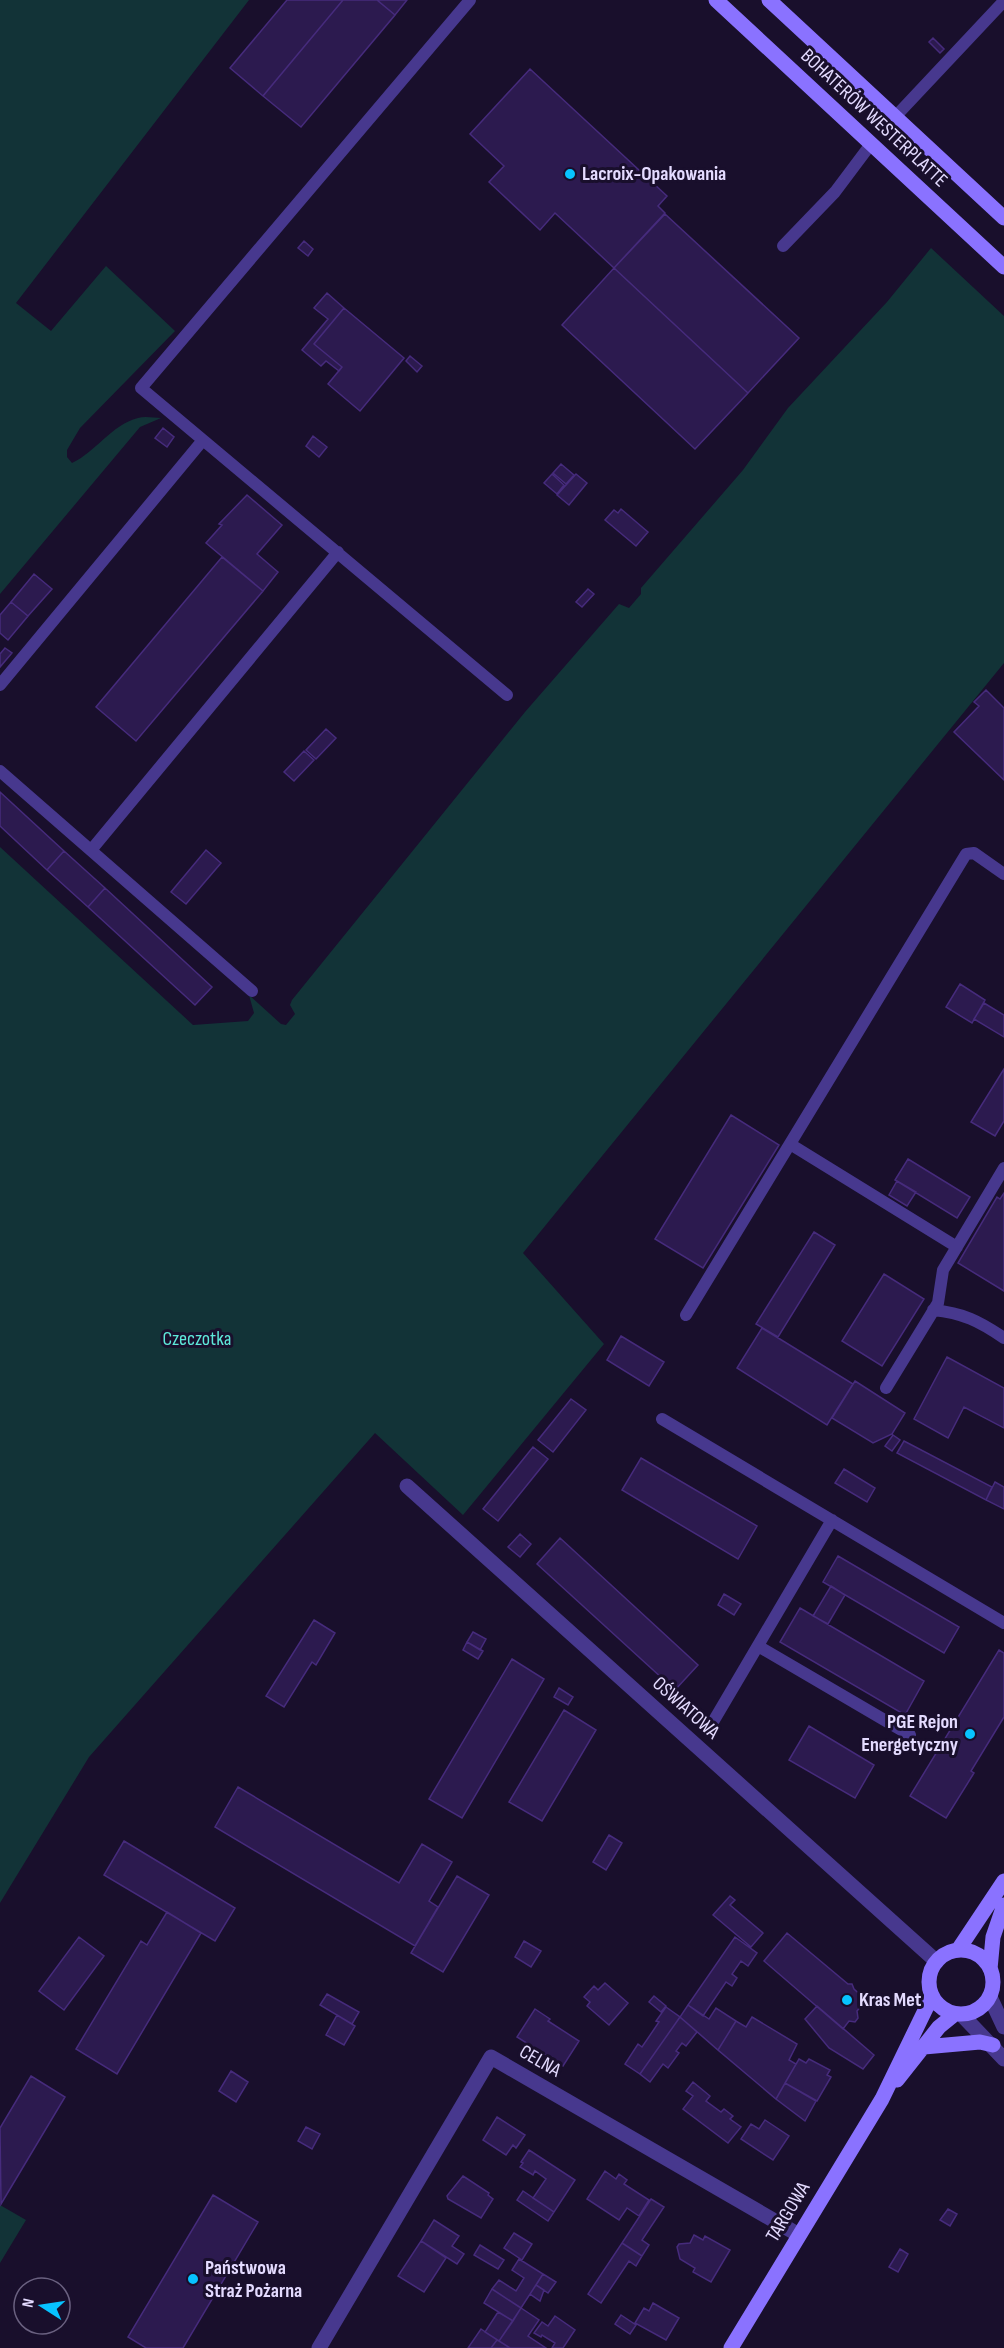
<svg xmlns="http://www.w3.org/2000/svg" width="1004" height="2348" viewBox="0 0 1004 2348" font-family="'Sofia Sans Condensed',sans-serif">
<rect width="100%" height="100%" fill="#190f2c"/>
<path fill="#123337" d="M 0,0 L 249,0 L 16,303 L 51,331 L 106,266 L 175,331 L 80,428 L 67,450 L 67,457 L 72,463 C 96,452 111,425 138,418 C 145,416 154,418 161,418 L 140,427 L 0,594 Z
M 931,248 L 1004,316 L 1004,663 L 523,1253 L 604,1344 L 463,1515 L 375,1433 L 89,1757 L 0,1903 L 0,847 L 193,1025 L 248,1021 L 254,1013 L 249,995 L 281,1024 L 286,1025 L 295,1014 L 290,1005 L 292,1000 L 525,712 L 619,604 L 629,608 L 641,594 L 641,588 L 743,470 L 788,408 L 887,302 Z
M 0,2205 L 26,2220 L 0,2263 Z"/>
<path fill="#2c1a4f" stroke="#462b7c" stroke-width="1.5" d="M 287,0 L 343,0 L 263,96 L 230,68 Z
M 343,0 L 377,0 L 395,15 L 301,127 L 263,96 Z
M 377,0 L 407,0 L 395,15 Z
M 933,38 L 944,49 L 940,53 L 929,42 Z
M 530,69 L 667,196 L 658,206 L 665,213 L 614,268 L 555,213 L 540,230 L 489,182 L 504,166 L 470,134 Z
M 665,214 L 799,338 L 748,393 L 614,268 Z
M 304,241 L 313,249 L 308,256 L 298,248 Z
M 614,268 L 748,393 L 695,449 L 562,325 Z
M 327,293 L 344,308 L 314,344 L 342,367 L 339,371 L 326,361 L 321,366 L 302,350 L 328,319 L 314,308 Z
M 344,308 L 404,358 L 360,411 L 328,384 L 342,367 L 314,344 Z
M 410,356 L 422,366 L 417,372 L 406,361 Z
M 163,428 L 174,437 L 167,447 L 155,438 Z
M 313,436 L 327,447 L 319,457 L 306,446 Z
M 561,464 L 574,475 L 566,484 L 553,473 Z
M 552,474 L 564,485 L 557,494 L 544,483 Z
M 576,474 L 587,483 L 569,505 L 557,495 Z
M 247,495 L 282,525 L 257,554 L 278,572 L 263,591 L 206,543 L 222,525 L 219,524 Z
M 621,509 L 648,532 L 636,546 L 605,520 L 614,510 L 618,513 Z
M 222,557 L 263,591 L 136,741 L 96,707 Z
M 34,574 L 52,589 L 28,616 L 11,602 Z
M 588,589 L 594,594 L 582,607 L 576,602 Z
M 11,602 L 28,616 L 8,640 L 0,633 L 0,615 Z
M 5,648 L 12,653 L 0,667 L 0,654 Z
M 986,690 L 1004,708 L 1004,780 L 954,732 L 979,706 L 974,702 Z
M 326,729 L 336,738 L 316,759 L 306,750 Z
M 304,751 L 314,760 L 294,781 L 284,772 Z
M 0,792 L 64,851 L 47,870 L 0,826 Z
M 206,850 L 221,863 L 186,904 L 171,892 Z
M 64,851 L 105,888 L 88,907 L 47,870 Z
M 105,888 L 212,987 L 195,1005 L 88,907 Z
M 960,984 L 985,1000 L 972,1023 L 946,1007 Z
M 984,1003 L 1004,1015 L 1004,1037 L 974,1019 Z
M 1004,1069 L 1004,1121 L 995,1136 L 971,1122 Z
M 731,1115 L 779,1145 L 703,1268 L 655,1239 Z
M 908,1159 L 970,1197 L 957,1218 L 895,1180 Z
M 897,1181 L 916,1192 L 907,1206 L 889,1195 Z
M 1004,1193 L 1004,1291 L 958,1263 L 997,1197 L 1000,1199 Z
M 814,1232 L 835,1245 L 778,1337 L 756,1324 Z
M 884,1274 L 924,1299 L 882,1366 L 842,1341 Z
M 762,1328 L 853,1384 L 827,1425 L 737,1368 Z
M 621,1336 L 664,1362 L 649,1386 L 607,1360 Z
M 947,1357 L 1004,1388 L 1004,1428 L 964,1407 L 948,1438 L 914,1419 Z
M 855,1381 L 905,1413 L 892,1434 L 873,1443 L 832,1418 Z
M 571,1399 L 586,1410 L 553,1452 L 538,1440 Z
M 893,1435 L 900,1440 L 892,1451 L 885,1446 Z
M 904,1441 L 992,1487 L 986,1500 L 897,1453 Z
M 533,1447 L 548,1459 L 498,1521 L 483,1509 Z
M 641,1458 L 757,1526 L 738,1559 L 622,1490 Z
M 844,1469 L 875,1488 L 867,1502 L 835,1483 Z
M 995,1482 L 1004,1487 L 1004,1509 L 986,1500 Z
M 520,1534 L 531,1544 L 520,1557 L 508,1547 Z
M 560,1538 L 698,1665 L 675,1690 L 537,1564 Z
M 838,1556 L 959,1627 L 944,1653 L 823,1582 Z
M 831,1586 L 845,1595 L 828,1624 L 813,1616 Z
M 724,1594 L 741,1604 L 734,1615 L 718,1605 Z
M 800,1608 L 924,1681 L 905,1715 L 780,1642 Z
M 314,1620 L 335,1633 L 316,1665 L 312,1662 L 284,1707 L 266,1696 Z
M 473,1632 L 486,1639 L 480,1650 L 467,1642 Z
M 467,1642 L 483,1651 L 478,1659 L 463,1650 Z
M 999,1650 L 1004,1653 L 1004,1717 L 971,1771 L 974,1773 L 946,1818 L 910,1796 Z
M 512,1659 L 544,1679 L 462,1818 L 429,1799 Z
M 559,1688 L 573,1697 L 568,1705 L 554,1697 Z
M 564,1710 L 596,1730 L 542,1821 L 509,1802 Z
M 809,1726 L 874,1765 L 855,1798 L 789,1760 Z
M 238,1787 L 399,1883 L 422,1844 L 452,1862 L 429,1901 L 438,1907 L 415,1946 L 215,1827 Z
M 609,1835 L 622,1843 L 606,1870 L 593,1862 Z
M 124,1841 L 235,1908 L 215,1941 L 104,1875 Z
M 457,1876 L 489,1895 L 443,1972 L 411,1953 Z
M 730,1896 L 735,1900 L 730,1905 L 763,1933 L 751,1947 L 713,1915 Z
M 167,1912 L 201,1933 L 117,2074 L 76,2049 L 141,1941 L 147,1945 Z
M 787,1933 L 848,1984 L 852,1984 L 854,1989 L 866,2000 L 857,2011 L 858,2018 L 855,2022 L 849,2021 L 843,2029 L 764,1961 Z
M 79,1937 L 104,1956 L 64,2010 L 39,1991 Z
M 735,1937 L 757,1953 L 748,1966 L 741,1961 L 732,1974 L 737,1978 L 732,1986 L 726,1982 L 703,2016 L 688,2005 Z
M 524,1941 L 541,1951 L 531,1967 L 515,1957 Z
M 605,1983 L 628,2003 L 609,2025 L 587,2006 L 590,2002 L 584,1997 L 594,1986 L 598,1990 Z
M 327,1994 L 359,2012 L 352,2024 L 320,2005 Z
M 654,1996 L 666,2006 L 661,2012 L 649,2002 Z
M 688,2005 L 709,2019 L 716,2008 L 736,2021 L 718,2050 L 680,2017 Z
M 817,2006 L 874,2055 L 863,2069 L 829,2048 L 805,2019 Z
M 666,2007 L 680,2017 L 640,2074 L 625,2064 L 638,2044 L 642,2047 L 659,2022 L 656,2021 Z
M 535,2009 L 550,2019 L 548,2021 L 579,2041 L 563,2066 L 517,2037 Z
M 337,2015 L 355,2026 L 344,2045 L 326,2035 Z
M 680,2017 L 697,2032 L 686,2046 L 682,2043 L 676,2051 L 679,2053 L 668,2068 L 663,2064 L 650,2082 L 640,2074 Z
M 752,2017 L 797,2044 L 789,2060 L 796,2064 L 776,2099 L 718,2050 L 736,2021 L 746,2027 Z
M 799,2059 L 806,2063 L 809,2059 L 830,2070 L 827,2075 L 831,2077 L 817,2101 L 785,2083 Z
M 231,2071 L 248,2082 L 236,2102 L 219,2091 Z
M 31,2076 L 65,2097 L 1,2204 L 0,2128 Z
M 693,2082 L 710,2096 L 706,2101 L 721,2112 L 724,2109 L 733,2116 L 730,2119 L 741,2127 L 728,2143 L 683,2109 L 693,2096 L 686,2091 Z
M 785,2083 L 816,2101 L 805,2121 L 776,2099 Z
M 497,2117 L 525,2135 L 516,2148 L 513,2145 L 506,2155 L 483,2140 Z
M 765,2120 L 789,2136 L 773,2160 L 741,2139 L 751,2124 L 759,2129 Z
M 306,2127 L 320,2134 L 312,2149 L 298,2141 Z
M 529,2150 L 575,2180 L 554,2212 L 533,2198 L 546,2179 L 535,2171 L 533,2175 L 520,2167 L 523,2163 L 521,2162 Z
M 605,2171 L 616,2179 L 619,2174 L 627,2180 L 624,2184 L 649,2200 L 639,2216 L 627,2208 L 619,2220 L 587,2199 Z
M 463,2176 L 489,2193 L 488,2195 L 493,2199 L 481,2218 L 448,2199 L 447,2196 Z
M 523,2191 L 554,2212 L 548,2221 L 517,2200 Z
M 213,2195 L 258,2222 L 183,2348 L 146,2348 L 128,2337 Z
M 651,2199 L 664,2207 L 642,2240 L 649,2245 L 642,2256 L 622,2243 Z
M 948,2209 L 957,2214 L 950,2226 L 940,2220 Z
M 434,2220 L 459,2236 L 452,2246 L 464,2254 L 457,2264 L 421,2241 Z
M 514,2233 L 532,2244 L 522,2260 L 504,2248 Z
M 694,2235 L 703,2240 L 705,2236 L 730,2250 L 711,2282 L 693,2272 L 695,2268 L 680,2259 L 677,2247 L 679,2244 L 690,2243 Z
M 421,2241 L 446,2258 L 424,2292 L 398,2276 Z
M 622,2243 L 642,2256 L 636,2266 L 629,2261 L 601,2303 L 588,2294 Z
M 480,2245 L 504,2260 L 498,2269 L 474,2255 Z
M 900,2249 L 908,2254 L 898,2272 L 889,2267 Z
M 519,2259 L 543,2274 L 521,2308 L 492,2289 L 499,2280 L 516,2291 L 524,2278 L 512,2270 Z
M 543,2274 L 556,2282 L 548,2293 L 536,2285 Z
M 536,2285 L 544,2290 L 540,2301 L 530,2294 Z
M 492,2289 L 521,2308 L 513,2321 L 484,2303 Z
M 653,2303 L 679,2318 L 666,2340 L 635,2323 L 644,2308 L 649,2311 Z
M 521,2308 L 539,2320 L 528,2336 L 546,2348 L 510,2348 L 499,2341 Z
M 498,2312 L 513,2321 L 499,2341 L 485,2332 Z
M 621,2315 L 636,2325 L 630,2334 L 615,2324 Z
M 555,2316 L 575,2330 L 563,2348 L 552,2348 L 555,2343 L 542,2335 L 541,2337 L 534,2333 L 542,2322 L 548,2326 Z
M 481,2329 L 497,2340 L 491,2348 L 468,2348 Z
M 497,2340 L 499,2341 L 510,2348 L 491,2348 Z"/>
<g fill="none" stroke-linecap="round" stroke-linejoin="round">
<path stroke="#47388e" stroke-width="12" d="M 470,0 L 141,388 L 507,695
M 895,117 L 1004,1
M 783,246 L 835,192 L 871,144
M 0,685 L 203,440
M 0,771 L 252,991
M 92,849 L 338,552
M 790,1144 L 957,1247
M 933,1310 C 963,1313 979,1321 1004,1338
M 686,1315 L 966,854 L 974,853 L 1004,874
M 886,1388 L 938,1303 L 943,1270 L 1004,1168
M 662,1419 L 1004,1623
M 758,1646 L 910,1735
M 710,1727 L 832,1520"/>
<path stroke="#47388e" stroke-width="15" d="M 407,1486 L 936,1961
M 990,1997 L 1004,2027
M 962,2015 L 1004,2059
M 319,2348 L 491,2057 L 799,2235"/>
<path stroke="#8a72ff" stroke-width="15" d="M 716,0 L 1004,267
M 769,0 L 1004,218
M929 1982a32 32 0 1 1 64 0a32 32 0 1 1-64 0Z
M 958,1950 L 1004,1881
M 990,1969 L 993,1937 L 1004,1905
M 924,2047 L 980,2042 L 993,2045
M 897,2080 L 939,2027 L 955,2014
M 731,2348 L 882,2099 L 932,1996"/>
</g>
<g fill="#07c3ff" stroke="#190f2c" stroke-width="2">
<circle cx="570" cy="174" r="6"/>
<circle cx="970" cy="1734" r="6"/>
<circle cx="847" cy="2000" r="6"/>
<circle cx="193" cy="2279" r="6"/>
</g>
<g text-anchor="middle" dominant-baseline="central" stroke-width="6" stroke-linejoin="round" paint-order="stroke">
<g font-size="20" fill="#e4dbff" stroke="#190f2c">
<text transform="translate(874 118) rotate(43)">BOHATERÓW WESTERPLATTE</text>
<text transform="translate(686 1708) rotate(42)">OŚWIATOWA</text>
<text transform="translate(540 2061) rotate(30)">CELNA</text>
<text transform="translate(788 2212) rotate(-59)">TARGOWA</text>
</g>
<g font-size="20" font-weight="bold" fill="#e4dbff" stroke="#190f2c" text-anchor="start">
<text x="582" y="174">Lacroix-Opakowania</text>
<text x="958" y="1722" text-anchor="end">PGE Rejon<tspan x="958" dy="23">Energetyczny</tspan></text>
<text x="859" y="2000">Kras Met</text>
<text x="205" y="2268">Państwowa<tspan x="205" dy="23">Straż Pożarna</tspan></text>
</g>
<g font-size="20" fill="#5ee8d9" stroke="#190f2c">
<text x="197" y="1339">Czeczotka</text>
</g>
</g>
<g transform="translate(42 2306) rotate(282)"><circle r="28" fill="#190f2c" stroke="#6a6180" stroke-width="1.5"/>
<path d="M0-4.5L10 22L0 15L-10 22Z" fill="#07c3ff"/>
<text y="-9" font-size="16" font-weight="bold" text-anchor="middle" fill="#e4dbff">N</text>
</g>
</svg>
